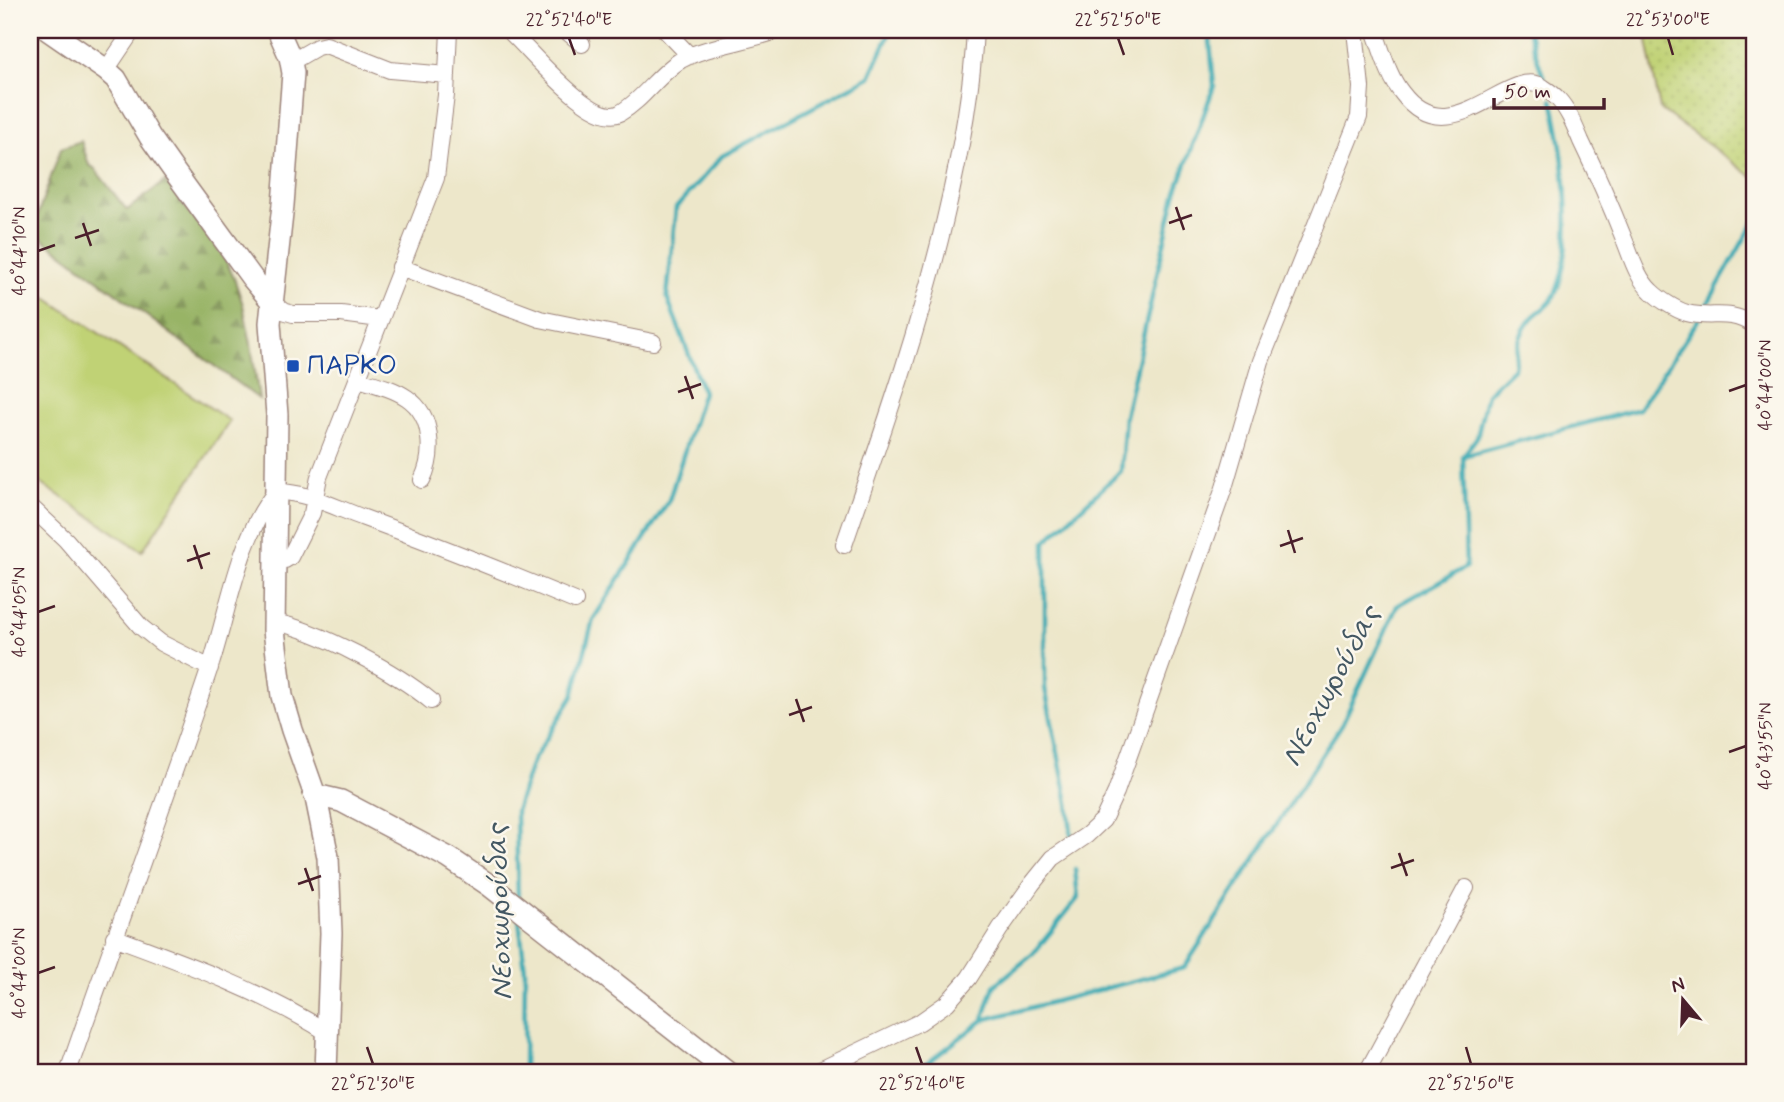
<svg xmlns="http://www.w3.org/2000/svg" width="1784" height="1102" viewBox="0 0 1784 1102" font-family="Mynerve,sans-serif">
<defs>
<pattern id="grass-dots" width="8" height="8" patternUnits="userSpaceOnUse" patternTransform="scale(1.75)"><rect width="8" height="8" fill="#c0d274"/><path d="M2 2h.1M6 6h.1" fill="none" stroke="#a6b465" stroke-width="1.8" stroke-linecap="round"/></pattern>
<pattern id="forest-firs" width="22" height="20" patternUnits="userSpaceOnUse" patternTransform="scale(1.75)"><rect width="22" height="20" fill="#98b466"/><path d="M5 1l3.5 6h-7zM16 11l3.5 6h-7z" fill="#7e9254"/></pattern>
</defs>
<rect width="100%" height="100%" fill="#fbf7ec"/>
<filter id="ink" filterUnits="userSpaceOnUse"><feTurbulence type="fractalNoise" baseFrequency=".0143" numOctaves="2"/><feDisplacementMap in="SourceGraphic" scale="14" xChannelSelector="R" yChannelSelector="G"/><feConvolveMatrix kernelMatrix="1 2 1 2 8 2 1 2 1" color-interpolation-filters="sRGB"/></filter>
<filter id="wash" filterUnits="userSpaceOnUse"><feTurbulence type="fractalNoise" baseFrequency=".00686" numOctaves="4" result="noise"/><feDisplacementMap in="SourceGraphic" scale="28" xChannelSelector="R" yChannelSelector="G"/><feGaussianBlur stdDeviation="1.57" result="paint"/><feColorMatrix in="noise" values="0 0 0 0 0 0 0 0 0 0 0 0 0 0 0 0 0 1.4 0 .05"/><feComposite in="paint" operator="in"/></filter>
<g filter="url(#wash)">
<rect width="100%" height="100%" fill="#ede7ca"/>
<path fill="url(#grass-dots)" stroke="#857850" stroke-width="2" d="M 1645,30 L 1754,30 L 1754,178 L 1660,109 Z"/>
<path fill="url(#forest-firs)" stroke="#716a48" stroke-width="2" d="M 81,141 L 89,165 L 94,168 L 127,210 L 165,181 L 224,257 L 234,278 L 243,305 L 251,344 L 259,399 L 32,231 L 61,148 Z"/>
<path fill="#c0d274" stroke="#857850" stroke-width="2" d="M 39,293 L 230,421 L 142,551 L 30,476 L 30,306 Z"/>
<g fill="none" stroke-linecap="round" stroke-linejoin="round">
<path stroke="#39aab4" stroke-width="4.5" d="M 1528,30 L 1545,82
M 1703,312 L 1754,222
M 1463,456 L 1477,437 L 1487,394 L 1514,368 C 1516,350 1519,333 1531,319 C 1537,312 1546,308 1551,301 C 1578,260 1564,146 1552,100
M 1072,842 L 1068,803 L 1045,688 L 1045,542 L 1121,471 L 1125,416 L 1175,195 L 1214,86 L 1209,30
M 518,900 L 516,811 L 532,762 L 573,696 L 593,620 L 669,500 L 703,392 L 667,297 L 676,208 L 722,156 L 870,77 L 891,30
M 519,919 L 525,970 L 524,1072
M 983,1020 L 994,986 L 1033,954 L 1078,898 L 1075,869
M 916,1072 L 983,1020 L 1184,968 L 1342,724 L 1397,606 L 1466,567 L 1463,456 L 1639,409 L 1698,320"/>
</g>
</g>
<g filter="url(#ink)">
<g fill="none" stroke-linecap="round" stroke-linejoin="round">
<g stroke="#9c837a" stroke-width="18">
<path id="minor" d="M 508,30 C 528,47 592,128 620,113 C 643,100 658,74 681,60 C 706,46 750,41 779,30
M 565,30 L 582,44
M 665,30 L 690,56
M 1374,30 C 1382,50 1388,76 1402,93 C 1449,156 1508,67 1541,86 C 1547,90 1554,94 1558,99 C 1569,111 1575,127 1581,141 C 1597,174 1611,206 1624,239 C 1631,256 1637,278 1651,291 C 1659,299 1676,310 1687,313 C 1714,320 1725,308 1754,325
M 291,62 L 317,47 L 326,45 L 390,70 L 447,75
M 106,70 L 133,30
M 400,267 L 540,319 L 653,342
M 273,303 L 283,311 L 293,314 L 341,314 L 380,319
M 358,379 C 392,389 425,396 429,437 C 431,453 429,466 422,480
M 30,506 L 66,540 L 141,627 L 161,643 L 210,668
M 844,545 C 881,437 919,330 945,219 C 960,156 972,94 975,30
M 274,562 L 285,560 L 290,557 L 312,513 L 319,477 L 436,178 L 446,95 L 449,30
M 274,622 C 318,630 396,672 431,701
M 114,937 C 187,964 262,991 328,1033
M 68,1072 C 114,938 164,805 209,670 C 228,615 238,536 276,492 C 305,491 336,508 364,518 C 435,544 505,572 575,601
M 816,1072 L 920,1022 L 947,1003 L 969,978 L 1000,929 L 1032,884 L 1053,858 L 1087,835 L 1103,820 L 1116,792 L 1224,488 L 1261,361 L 1359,117 L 1361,87 L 1355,30
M 1367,1072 L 1466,888"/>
</g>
<g stroke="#9c837a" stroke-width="24">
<path id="tertiary" d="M 48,30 L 106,70 L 116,79 L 150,137 L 174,171 L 252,278 L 273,303
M 278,30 L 290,57 L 293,73 L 283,205 L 270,323 L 277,415 L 274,630 L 282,696 L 292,730 L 316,798 L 328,857 L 331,933 L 326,1072
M 316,798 L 324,797 L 341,801 L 449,858 L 489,885 L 728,1072"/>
</g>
<use href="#minor" stroke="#fff" stroke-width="16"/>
<use href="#tertiary" stroke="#fff" stroke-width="21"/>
</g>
</g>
<path fill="none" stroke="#4a1f2b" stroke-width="2.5" d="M 569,38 L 575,55M 1118,38 L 1124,55M 1668,38 L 1673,55M 1176,207 L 1184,230M 83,223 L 91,246M 1169,223 L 1192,215M 75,238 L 99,230M 38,251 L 55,245M 685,376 L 693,399M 1729,391 L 1746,385M 678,392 L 701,384M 1288,530 L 1295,553M 194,545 L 202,569M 1280,546 L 1303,538M 187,561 L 210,553M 38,612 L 55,606M 796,699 L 804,722M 789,715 L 812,707M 1729,752 L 1746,746M 1399,853 L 1407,876M 305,868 L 313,891M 1391,868 L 1414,860M 298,884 L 321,876M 38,973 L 55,967M 367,1047 L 373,1064M 916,1047 L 922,1064M 1466,1047 L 1471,1064"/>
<rect fill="#1a4fb4" stroke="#fbf7ec" stroke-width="2.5" x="286" y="359" width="14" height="14" rx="3.5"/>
<g text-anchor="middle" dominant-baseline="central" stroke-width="5" stroke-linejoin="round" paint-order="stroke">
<g font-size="28" fill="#164399" stroke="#fbf7ec" text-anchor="start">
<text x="307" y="366">ΠΑΡΚΟ</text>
</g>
<g font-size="30" font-style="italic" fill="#435762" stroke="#fbf7ec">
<text transform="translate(1331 686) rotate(-62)">Νεοχωρούδας</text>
<text transform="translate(500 912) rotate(-92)">Νεοχωρούδας</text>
</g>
</g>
<rect width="1784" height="1102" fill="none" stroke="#fbf7ec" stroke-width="77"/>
<g transform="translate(1683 1000) rotate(341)" stroke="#fbf7ec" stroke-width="5" paint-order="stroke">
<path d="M0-5L12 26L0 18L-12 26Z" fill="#4a1f2b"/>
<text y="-10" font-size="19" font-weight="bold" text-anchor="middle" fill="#4a1f2b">N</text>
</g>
<path d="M1494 98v10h110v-10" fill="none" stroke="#4a1f2b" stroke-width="3.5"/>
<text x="1504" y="98" font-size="21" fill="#4a1f2b" stroke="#fbf7ec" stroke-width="5" paint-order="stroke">50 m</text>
<rect x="38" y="38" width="1708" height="1026" fill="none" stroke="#4a1f2b" stroke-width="2.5"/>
<g font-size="18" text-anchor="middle" fill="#4a1f2b">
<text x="569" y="25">22°52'40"E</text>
<text x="1118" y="25">22°52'50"E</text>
<text x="1668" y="25">22°53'00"E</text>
<text transform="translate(19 251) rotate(-90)" y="6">40°44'10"N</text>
<text transform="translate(1765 385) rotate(-90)" y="6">40°44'00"N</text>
<text transform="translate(19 612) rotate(-90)" y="6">40°44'05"N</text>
<text transform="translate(1765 746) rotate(-90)" y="6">40°43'55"N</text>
<text transform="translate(19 973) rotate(-90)" y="6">40°44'00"N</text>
<text x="373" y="1089">22°52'30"E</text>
<text x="922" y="1089">22°52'40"E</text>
<text x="1471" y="1089">22°52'50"E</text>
</g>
</svg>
